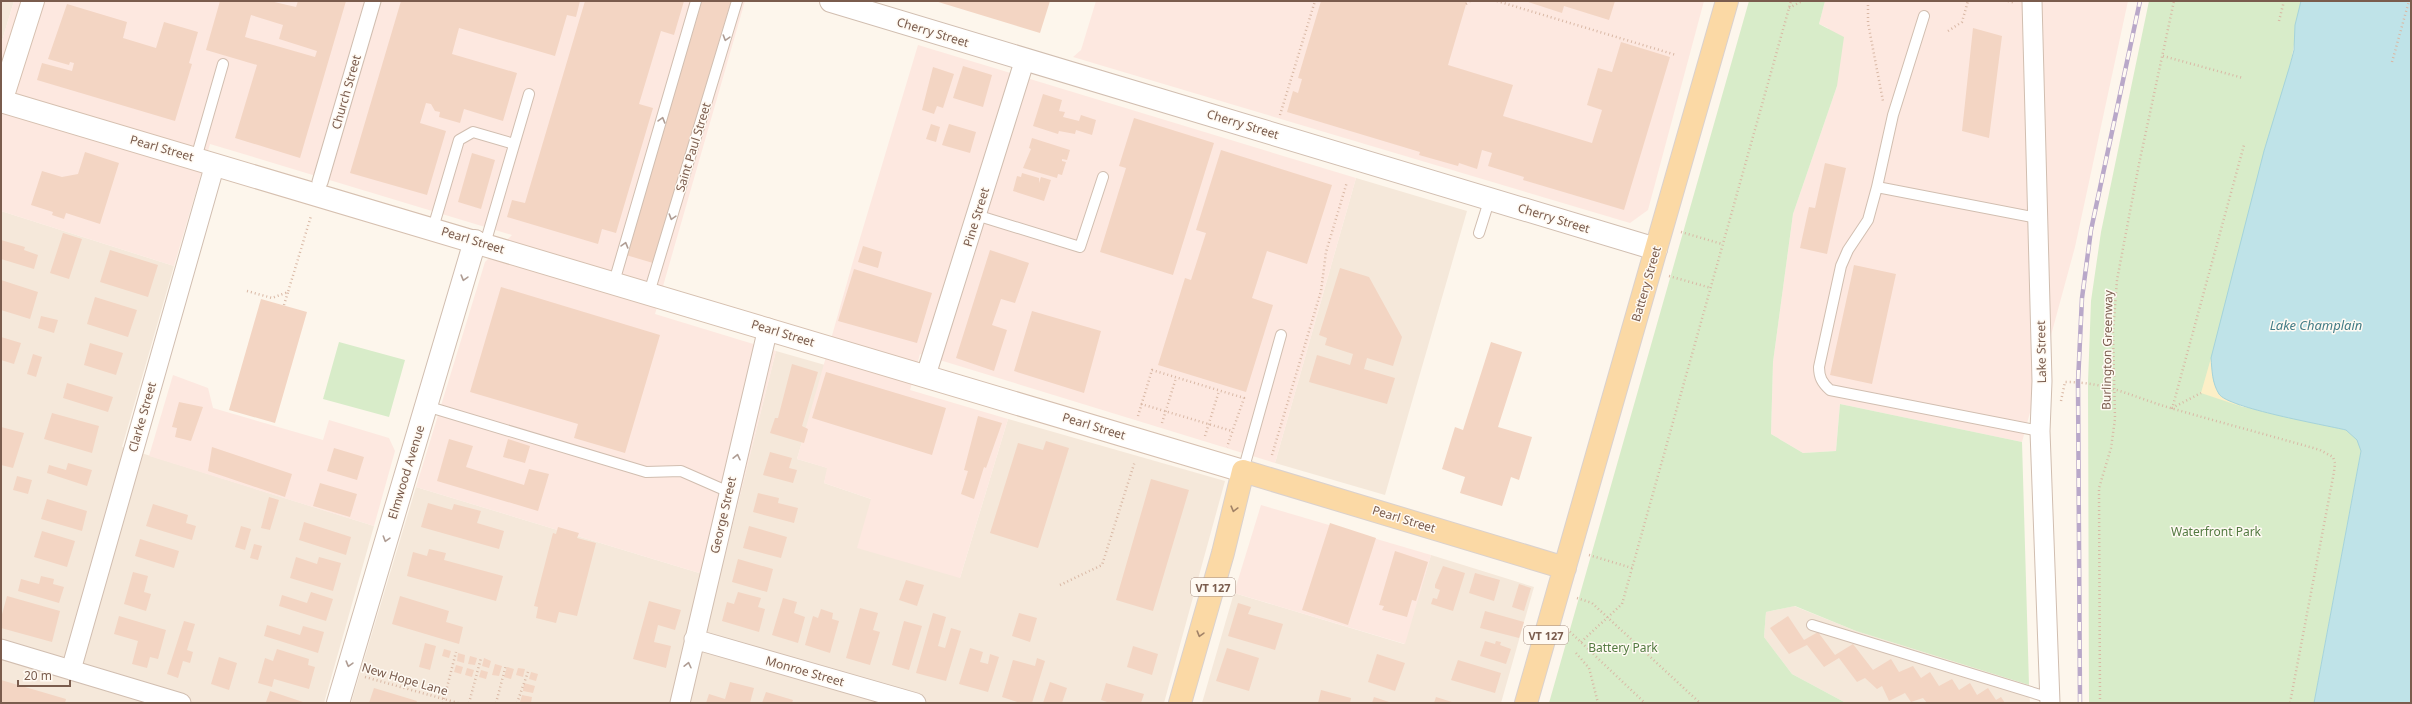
<svg xmlns="http://www.w3.org/2000/svg" width="2412" height="704" viewBox="0 0 2412 704" font-family="'Noto Sans',sans-serif">
<rect width="100%" height="100%" fill="#fdf6ec"/>
<path fill="#f5e8da" d="M 1,1 L 14,1 L 1,44 Z
M 1356,178 L 1467,211 L 1385,495 L 1275,463 Z
M 1,211 L 174,266 L 122,447 L 374,526 L 324,703 L 1,703 Z
M 776,351 L 825,365 L 797,459 L 828,468 L 824,483 L 871,499 L 960,578 L 1008,419 L 1225,481 L 1164,703 L 351,703 L 416,487 L 719,579 Z
M 1431,555 L 1534,587 L 1501,703 L 1202,703 L 1234,593 L 1404,644 Z
M 1794,606 L 1856,631 L 2029,685 L 2030,703 L 1846,703 L 1792,674 L 1764,637 L 1766,612 Z"/>
<path fill="#fde8e0" d="M 14,1 L 745,1 L 655,314 L 776,351 L 719,579 L 416,487 L 485,262 L 512,235 L 210,144 L 174,266 L 1,211 L 1,44 Z
M 1096,1 L 1704,1 L 1648,210 L 1630,223 L 1073,57 L 1081,50 Z
M 1825,1 L 2128,1 L 2075,247 L 2022,442 L 1840,404 L 1836,451 L 1803,453 L 1771,434 L 1773,362 L 1793,214 L 1837,86 L 1828,28 L 1819,24 Z
M 918,45 L 1356,178 L 1275,463 L 920,354 L 910,390 L 1008,419 L 960,578 L 857,548 L 871,499 L 824,483 L 827,468 L 797,459 L 852,265 Z
M 173,375 L 208,388 L 213,408 L 323,440 L 329,420 L 389,438 L 395,451 L 374,526 L 149,456 Z
M 1261,505 L 1431,555 L 1405,644 L 1234,593 Z"/>
<path fill="#d8ecc9" d="M 1749,1 L 1825,1 L 1819,24 L 1844,37 L 1837,86 L 1793,214 L 1773,362 L 1771,434 L 1803,453 L 1836,451 L 1840,404 L 2022,442 L 2029,685 L 1856,631 L 1795,606 L 1766,612 L 1764,637 L 1792,674 L 1846,703 L 1549,703 Z
M 2149,1 L 2301,1 C 2295,23 2296,43 2290,65 L 2299,69 L 2276,114 L 2264,151 L 2240,406 L 2346,430 L 2358,440 L 2361,451 L 2314,703 L 2089,703 L 2088,382 L 2091,301 L 2101,232 Z
M 339,342 L 405,360 L 389,417 L 323,399 Z"/>
<path fill="#fcefc7" d="M 2211,358 L 2213,380 L 2220,395 L 2240,406 L 2201,393 Z"/>
<path fill="#bfe3e8" stroke="#a5d3da" d="M 2301,1 L 2411,1 L 2411,703 L 2314,703 L 2361,451 L 2357,440 L 2346,430 C 2325,425 2228,408 2219,394 C 2212,383 2212,370 2211,358 L 2264,151 L 2290,65 L 2294,50 L 2295,25 Z"/>
<path fill="#f3d5c3" fill-rule="evenodd" d="M 220,1 L 270,1 L 296,7 L 298,1 L 346,1 L 300,158 L 235,138 L 257,65 L 206,50 ZM 251,15 L 283,25 L 279,39 L 317,51 L 315,57 L 245,37 Z
M 401,1 L 580,1 L 576,17 L 567,15 L 555,56 L 459,28 L 452,54 L 517,73 L 503,121 L 464,109 L 460,123 L 439,117 L 440,112 L 435,111 L 431,104 L 426,103 L 420,123 L 446,131 L 427,195 L 350,173 Z
M 585,1 L 684,1 L 674,35 L 661,31 L 639,104 L 653,108 L 616,233 L 602,229 L 598,244 L 507,217 L 512,200 L 525,203 Z
M 702,1 L 731,1 L 653,263 L 626,255 Z
M 935,1 L 1050,1 L 1040,33 Z
M 1321,1 L 1467,1 L 1448,65 L 1513,85 L 1503,116 L 1592,143 L 1602,110 L 1587,105 L 1598,68 L 1612,72 L 1621,42 L 1670,57 L 1624,210 L 1523,180 L 1524,177 L 1488,166 L 1492,153 L 1482,150 L 1477,169 L 1459,163 L 1458,166 L 1419,155 L 1420,152 L 1287,112 L 1293,91 L 1298,93 L 1302,79 L 1298,78 Z
M 1525,1 L 1615,1 L 1609,20 L 1564,6 L 1562,13 Z
M 67,4 L 127,22 L 123,38 L 156,48 L 164,22 L 198,32 L 189,63 L 192,64 L 175,121 L 37,80 L 42,63 L 72,71 L 74,63 L 70,62 L 69,65 L 48,59 Z
M 1973,28 L 2002,36 L 1989,138 L 1962,131 Z
M 963,66 L 992,75 L 983,107 L 953,98 Z
M 933,67 L 954,74 L 943,108 L 937,106 L 934,114 L 922,110 Z
M 1043,94 L 1062,100 L 1059,111 L 1065,112 L 1063,117 L 1079,121 L 1081,115 L 1096,120 L 1092,135 L 1076,130 L 1075,134 L 1059,131 L 1058,134 L 1033,126 Z
M 1134,118 L 1214,143 L 1173,275 L 1100,252 L 1126,168 L 1119,166 Z
M 931,124 L 940,127 L 936,142 L 926,139 Z
M 949,124 L 976,132 L 970,153 L 942,145 Z
M 1032,138 L 1070,150 L 1067,160 L 1062,159 L 1062,161 L 1066,162 L 1062,175 L 1058,174 L 1057,178 L 1023,168 L 1031,149 L 1029,148 Z
M 1221,150 L 1332,185 L 1307,264 L 1267,251 L 1252,298 L 1273,305 L 1246,392 L 1158,365 L 1185,278 L 1191,280 L 1206,233 L 1196,230 Z
M 85,152 L 119,163 L 100,224 L 66,213 L 64,219 L 52,215 L 53,212 L 31,205 L 42,171 L 62,177 L 78,174 Z
M 472,153 L 495,160 L 481,209 L 458,202 Z
M 1825,163 L 1846,168 L 1827,254 L 1800,248 L 1809,207 L 1815,208 Z
M 1022,173 L 1039,178 L 1039,183 L 1041,177 L 1051,180 L 1044,201 L 1013,191 L 1017,176 L 1021,177 Z
M 63,233 L 82,239 L 69,279 L 50,273 Z
M 1,240 L 25,247 L 24,250 L 38,255 L 34,269 L 1,259 Z
M 863,246 L 882,252 L 878,268 L 858,262 Z
M 110,250 L 158,265 L 148,297 L 100,282 Z
M 990,250 L 1029,263 L 1015,303 L 1001,299 L 992,325 L 1007,330 L 994,371 L 956,358 Z
M 1854,265 L 1896,274 L 1872,384 L 1830,375 Z
M 1340,268 L 1369,277 L 1402,337 L 1393,366 L 1367,358 L 1364,369 L 1395,378 L 1387,404 L 1309,382 L 1317,355 L 1350,365 L 1353,354 L 1325,345 L 1327,338 L 1319,335 Z
M 854,269 L 932,293 L 917,343 L 838,321 Z
M 1,280 L 38,292 L 30,319 L 1,310 Z
M 501,287 L 660,335 L 625,453 L 574,438 L 578,424 L 470,392 Z
M 95,297 L 137,310 L 128,337 L 87,324 Z
M 261,299 L 307,312 L 275,423 L 229,410 Z
M 1032,311 L 1101,331 L 1084,393 L 1014,371 Z
M 41,316 L 58,320 L 54,333 L 38,328 Z
M 1,337 L 21,343 L 14,364 L 1,360 Z
M 1491,342 L 1522,352 L 1498,427 L 1532,437 L 1519,480 L 1511,477 L 1502,506 L 1460,493 L 1465,477 L 1442,469 L 1455,427 L 1463,430 Z
M 90,343 L 123,353 L 116,375 L 84,365 Z
M 33,354 L 42,357 L 36,377 L 27,374 Z
M 792,364 L 818,372 L 802,426 L 808,429 L 804,443 L 770,433 L 775,418 L 778,418 Z
M 826,372 L 946,408 L 932,455 L 812,418 Z
M 67,383 L 113,397 L 108,412 L 63,398 Z
M 179,402 L 203,407 L 191,441 L 175,437 L 177,428 L 172,427 Z
M 52,413 L 99,426 L 92,453 L 44,439 Z
M 978,416 L 1002,423 L 986,468 L 984,467 L 974,499 L 961,494 L 968,471 L 964,470 Z
M 1,427 L 24,433 L 13,468 L 1,465 Z
M 449,439 L 473,446 L 466,467 L 524,485 L 529,469 L 549,474 L 538,511 L 437,481 Z
M 508,439 L 530,446 L 525,463 L 503,457 Z
M 1046,441 L 1069,448 L 1038,548 L 990,533 L 1018,443 L 1043,450 Z
M 212,447 L 292,474 L 285,497 L 208,471 Z
M 334,448 L 364,457 L 357,480 L 327,471 Z
M 770,452 L 792,458 L 789,468 L 797,470 L 793,483 L 763,475 Z
M 68,463 L 92,470 L 87,486 L 47,473 L 49,465 L 66,470 Z
M 17,476 L 32,480 L 28,494 L 13,490 Z
M 1151,479 L 1189,490 L 1153,611 L 1116,600 Z
M 320,483 L 357,494 L 350,517 L 313,506 Z
M 758,493 L 779,498 L 778,503 L 798,508 L 794,523 L 753,512 Z
M 269,497 L 279,500 L 270,530 L 261,528 Z
M 47,499 L 87,511 L 82,531 L 41,519 Z
M 428,503 L 452,510 L 454,504 L 481,511 L 477,523 L 504,531 L 499,549 L 421,527 Z
M 153,504 L 188,515 L 186,523 L 196,526 L 192,540 L 146,526 Z
M 304,522 L 351,537 L 346,555 L 299,540 Z
M 1330,523 L 1376,538 L 1348,625 L 1302,610 Z
M 241,526 L 251,529 L 245,550 L 235,547 Z
M 749,526 L 787,537 L 781,558 L 743,548 Z
M 558,527 L 579,533 L 577,538 L 596,543 L 577,616 L 559,612 L 556,623 L 536,618 L 538,607 L 534,606 L 553,533 L 556,534 Z
M 42,531 L 75,541 L 67,567 L 34,557 Z
M 140,539 L 179,551 L 174,568 L 135,556 Z
M 254,544 L 262,546 L 258,560 L 250,558 Z
M 429,549 L 446,553 L 444,560 L 503,576 L 496,601 L 407,576 L 413,552 L 427,556 Z
M 1395,551 L 1428,562 L 1416,601 L 1412,600 L 1407,617 L 1382,610 L 1384,606 L 1379,605 Z
M 296,557 L 317,564 L 319,557 L 341,563 L 333,591 L 290,578 Z
M 738,559 L 773,569 L 767,592 L 732,582 Z
M 1443,566 L 1465,573 L 1453,611 L 1431,604 L 1433,598 L 1437,599 L 1440,590 L 1435,588 L 1435,585 Z
M 133,572 L 148,576 L 144,592 L 151,594 L 146,611 L 124,604 Z
M 1475,573 L 1500,580 L 1494,601 L 1469,593 Z
M 41,576 L 54,579 L 53,584 L 64,587 L 59,603 L 18,591 L 21,579 L 39,584 Z
M 906,580 L 924,585 L 917,606 L 899,600 Z
M 1519,584 L 1531,588 L 1524,611 L 1512,607 Z
M 311,592 L 333,599 L 326,621 L 279,606 L 282,595 L 307,603 Z
M 738,592 L 761,598 L 758,607 L 765,609 L 759,632 L 722,621 L 727,602 L 734,604 Z
M 7,596 L 60,611 L 52,642 L 1,628 L 1,618 Z
M 400,596 L 449,611 L 446,622 L 463,627 L 459,644 L 392,624 Z
M 783,598 L 797,602 L 794,613 L 805,617 L 798,643 L 772,635 Z
M 649,601 L 681,610 L 675,630 L 658,625 L 654,642 L 671,646 L 666,668 L 633,659 Z
M 1238,603 L 1251,607 L 1248,614 L 1283,624 L 1275,650 L 1228,636 Z
M 860,608 L 878,613 L 873,630 L 880,632 L 870,665 L 846,658 Z
M 821,609 L 833,613 L 832,619 L 839,621 L 830,653 L 805,645 L 813,616 L 818,618 Z
M 1485,611 L 1524,622 L 1519,638 L 1480,628 Z
M 933,613 L 946,617 L 938,646 L 945,648 L 951,628 L 961,631 L 946,681 L 916,673 Z
M 1019,613 L 1037,618 L 1030,642 L 1012,636 Z
M 119,616 L 166,630 L 158,659 L 150,657 L 147,668 L 132,664 L 138,641 L 114,634 Z
M 1788,616 L 1804,640 L 1818,632 L 1835,655 L 1853,644 L 1873,670 L 1891,659 L 1899,672 L 1913,666 L 1921,678 L 1930,672 L 1939,686 L 1952,679 L 1959,690 L 1970,683 L 1977,695 L 1988,688 L 1996,700 L 2001,697 L 2005,703 L 1927,703 L 1923,698 L 1911,702 L 1905,693 L 1889,701 L 1882,686 L 1877,689 L 1865,678 L 1857,682 L 1839,658 L 1824,667 L 1807,645 L 1789,654 L 1770,628 Z
M 184,621 L 195,624 L 187,650 L 193,652 L 190,663 L 183,661 L 178,678 L 167,674 Z
M 904,621 L 922,626 L 909,670 L 892,665 Z
M 267,625 L 300,635 L 303,626 L 324,632 L 318,653 L 264,636 Z
M 1485,641 L 1495,644 L 1496,641 L 1501,642 L 1500,645 L 1511,649 L 1506,664 L 1480,656 Z
M 425,643 L 436,646 L 430,670 L 419,667 Z
M 1133,646 L 1158,654 L 1152,675 L 1127,667 Z
M 970,648 L 983,652 L 980,662 L 988,664 L 990,654 L 999,657 L 988,692 L 959,684 Z
M 1227,648 L 1259,658 L 1249,691 L 1216,681 Z
M 277,649 L 309,659 L 308,665 L 315,667 L 309,689 L 274,679 L 272,687 L 258,683 L 265,658 L 273,661 Z
M 444,649 L 451,651 L 449,658 L 442,656 Z
M 458,653 L 465,655 L 464,663 L 457,661 Z
M 1377,654 L 1405,663 L 1395,691 L 1368,682 Z
M 470,656 L 477,658 L 475,665 L 468,664 Z
M 219,657 L 237,663 L 229,690 L 211,684 Z
M 484,658 L 491,661 L 489,668 L 482,666 Z
M 1037,658 L 1045,661 L 1032,703 L 1020,703 L 1002,697 L 1013,660 L 1035,666 Z
M 1458,660 L 1501,673 L 1495,693 L 1451,680 Z
M 495,664 L 502,666 L 499,676 L 492,675 Z
M 456,665 L 463,667 L 461,674 L 454,672 Z
M 507,667 L 514,669 L 511,679 L 504,677 Z
M 467,668 L 474,670 L 472,677 L 465,675 Z
M 518,668 L 525,669 L 523,677 L 516,675 Z
M 481,670 L 488,672 L 486,679 L 479,677 Z
M 531,672 L 538,674 L 536,681 L 529,679 Z
M 1,680 L 66,699 L 65,703 L 1,703 Z
M 730,682 L 754,688 L 750,703 L 706,703 L 709,694 L 725,699 Z
M 1050,682 L 1067,688 L 1062,703 L 1043,703 Z
M 524,683 L 535,686 L 533,693 L 523,691 Z
M 1106,683 L 1144,694 L 1141,703 L 1110,703 L 1101,700 Z
M 374,688 L 417,701 L 416,703 L 369,703 Z
M 1321,690 L 1351,698 L 1350,703 L 1318,703 Z
M 270,691 L 306,703 L 266,702 Z
M 766,692 L 793,700 L 792,703 L 762,703 Z
M 522,695 L 532,697 L 531,703 L 520,702 Z
M 1374,697 L 1392,703 L 1372,703 Z
M 1436,697 L 1452,702 L 1452,703 L 1434,703 Z"/>
<g fill="none" stroke-linecap="round" stroke-linejoin="round">
<g stroke="#d1beb0" stroke-width="12">
<path id="service" d="M 1924,16 L 1893,115 L 1877,187 L 2037,218
M 196,158 L 223,64
M 1877,187 L 1868,220 L 1848,250 L 1841,266 L 1819,367 C 1819,377 1822,383 1830,390 L 2040,431
M 976,215 L 1080,247 L 1103,177
M 433,228 L 459,140 L 473,132 L 514,144
M 1479,233 L 1490,198
M 485,244 L 529,94
M 614,282 L 696,1
M 649,293 L 737,1
M 426,406 L 646,472 L 681,471 L 729,492
M 1243,471 L 1281,335
M 1812,625 L 2050,698"/>
</g>
<g stroke="#d1beb0" stroke-width="17">
<path id="pedestrian" d="M 320,182 L 373,1"/>
</g>
<g stroke="#d1beb0" stroke-width="21">
<path id="minor" d="M 2032,1 L 2042,381 L 2040,431 L 2050,703
M 926,375 L 1025,59
M 694,639 L 916,703
M 1,649 L 181,703
M 71,670 L 215,164
M 680,703 L 768,328"/>
</g>
<g stroke="#d1beb0" stroke-width="24">
<path id="tertiary" d="M 831,1 L 1656,249
M 338,703 L 475,241"/>
</g>
<g stroke="#d6c0b0" stroke-width="24">
<path id="secondary" d="M 1,101 L 1243,471
M 1,102 L 33,1"/>
</g>
<g stroke="#dad1cd" stroke-width="24">
<path id="primary" d="M 1180,703 L 1223,553 L 1243,471 L 1565,568
M 1526,703 L 1727,1"/>
</g>
<path stroke="#d9b8a5" stroke-width="2.5" stroke-dasharray="1 3" stroke-linecap="butt" d="M 1497,1 L 1676,55
M 1868,1 L 1868,23 L 1883,101
M 2008,1 L 2015,3
M 1466,4 L 1470,1
M 1789,8 L 1802,1
M 2279,21 L 2284,1
M 1948,31 L 1962,22 L 1968,1
M 2163,56 L 2243,78
M 2392,62 L 2409,1
M 1280,115 L 1315,1
M 1681,232 L 1722,244
M 1669,276 L 1711,288
M 247,291 L 272,298 L 288,292 L 311,216
M 284,305 L 288,292
M 2061,401 L 2065,382 C 2109,382 2134,398 2174,409 C 2222,423 2272,436 2320,450 L 2333,457 L 2335,463 L 2334,472 L 2290,703
M 1141,404 L 1232,431
M 2172,408 L 2201,393
M 2172,409 L 2244,145
M 1138,416 L 1152,370 L 1244,398 L 1227,447
M 1162,423 L 1176,378
M 1205,436 L 1219,391
M 1272,455 L 1321,291 L 1326,252 L 1347,182
M 1589,555 L 1632,568
M 1060,585 L 1102,565 L 1135,461
M 1577,598 L 1592,603 L 1700,703
M 1567,629 L 1645,703
M 1581,642 L 1622,604 L 1791,1
M 1576,653 L 1589,668 L 1598,703
M 365,677 L 458,703
M 443,703 L 456,652
M 469,703 L 481,658
M 496,703 L 506,665
M 517,703 L 528,672
M 2100,703 L 2099,488 L 2111,448 L 2115,419 L 2113,333 L 2117,280 L 2139,164 L 2174,1"/>
<use href="#service" stroke="#fff" stroke-width="10"/>
<use href="#pedestrian" stroke="#fff" stroke-width="15"/>
<use href="#minor" stroke="#fff" stroke-width="19"/>
<use href="#tertiary" stroke="#fff" stroke-width="22"/>
<use href="#secondary" stroke="#fff" stroke-width="22"/>
<use href="#primary" stroke="#fbd9a5" stroke-width="22"/>
<g stroke="#b9a8c9" stroke-width="4.5">
<path id="rail" d="M 2080,703 L 2078,382 L 2082,298 L 2091,230 L 2140,1"/>
</g>
<use href="#rail" stroke="#fffaf3" stroke-width="3" stroke-dasharray="9" stroke-linecap="butt"/>
</g>
<defs><path id="oneway-chevron" d="M-2-3.5L2.5 0L-2 3.5" fill="none" stroke-width="1.6" stroke-linecap="round" stroke-linejoin="round"/></defs>
<g stroke="#af9d94">
<use href="#oneway-chevron" transform="translate(726 38) rotate(107)"/>
<use href="#oneway-chevron" transform="translate(662 120) rotate(-74)"/>
<use href="#oneway-chevron" transform="translate(672 217) rotate(107)"/>
<use href="#oneway-chevron" transform="translate(625 245) rotate(-74)"/>
<use href="#oneway-chevron" transform="translate(464 278) rotate(106)"/>
<use href="#oneway-chevron" transform="translate(737 457) rotate(-77)"/>
<use href="#oneway-chevron" transform="translate(386 539) rotate(107)"/>
<use href="#oneway-chevron" transform="translate(349 664) rotate(106)"/>
<use href="#oneway-chevron" transform="translate(688 665) rotate(-77)"/>
</g>
<g stroke="#a18267">
<use href="#oneway-chevron" transform="translate(1234 509) rotate(105)"/>
<use href="#oneway-chevron" transform="translate(1200 634) rotate(106)"/>
</g>
<g text-anchor="middle" dominant-baseline="central" stroke-width="3" stroke-linejoin="round" paint-order="stroke">
<g fill="#fffaf3" stroke="#a28b7f" stroke-width="1">
<rect x="1191" y="578" width="44" height="18" rx="3"/>
<rect x="1524" y="626" width="44" height="18" rx="3"/>
</g>
<g font-size="11" font-weight="bold" fill="#7a5c4d">
<text x="1213" y="587">VT 127</text>
<text x="1546" y="635">VT 127</text>
</g>
<g font-size="12" fill="#7a5c4d" stroke="#fffaf3">
<text transform="translate(933 32) rotate(17)">Cherry Street</text>
<text transform="translate(346 92) rotate(-74)">Church Street</text>
<text transform="translate(1243 124) rotate(17)">Cherry Street</text>
<text transform="translate(693 147) rotate(-73)">Saint Paul Street</text>
<text transform="translate(162 148) rotate(16)">Pearl Street</text>
<text transform="translate(976 217) rotate(-73)">Pine Street</text>
<text transform="translate(1554 218) rotate(17)">Cherry Street</text>
<text transform="translate(473 240) rotate(17)">Pearl Street</text>
<text transform="translate(1646 284) rotate(-74)">Battery Street</text>
<text transform="translate(783 333) rotate(17)">Pearl Street</text>
<text transform="translate(2107 350) rotate(-89)">Burlington Greenway</text>
<text transform="translate(2041 352) rotate(-91)">Lake Street</text>
<text transform="translate(142 417) rotate(-74)">Clarke Street</text>
<text transform="translate(1094 426) rotate(17)">Pearl Street</text>
<text transform="translate(406 472) rotate(-73)">Elmwood Avenue</text>
<text transform="translate(723 515) rotate(-77)">George Street</text>
<text transform="translate(1404 519) rotate(17)">Pearl Street</text>
<text transform="translate(805 671) rotate(16)">Monroe Street</text>
<text transform="translate(405 679) rotate(16)">New Hope Lane</text>
</g>
<g font-size="12" fill="#537a41" stroke="#fffaf3">
<text x="2216" y="531">Waterfront Park</text>
<text x="1623" y="647">Battery Park</text>
</g>
<g font-size="13" font-style="italic" fill="#437c86" stroke="#fffaf3">
<text x="2316" y="325">Lake Champlain</text>
</g>
</g>
<rect width="2412" height="704" fill="none" stroke="#7a5c4d" stroke-width="4"/>
<path d="M18 680v6h52v-6" fill="none" stroke="#7a5c4d" stroke-width="2"/>
<text x="24" y="680" font-size="12" fill="#7a5c4d" stroke="#fffaf3" stroke-width="3" paint-order="stroke">20 m</text>
</svg>
